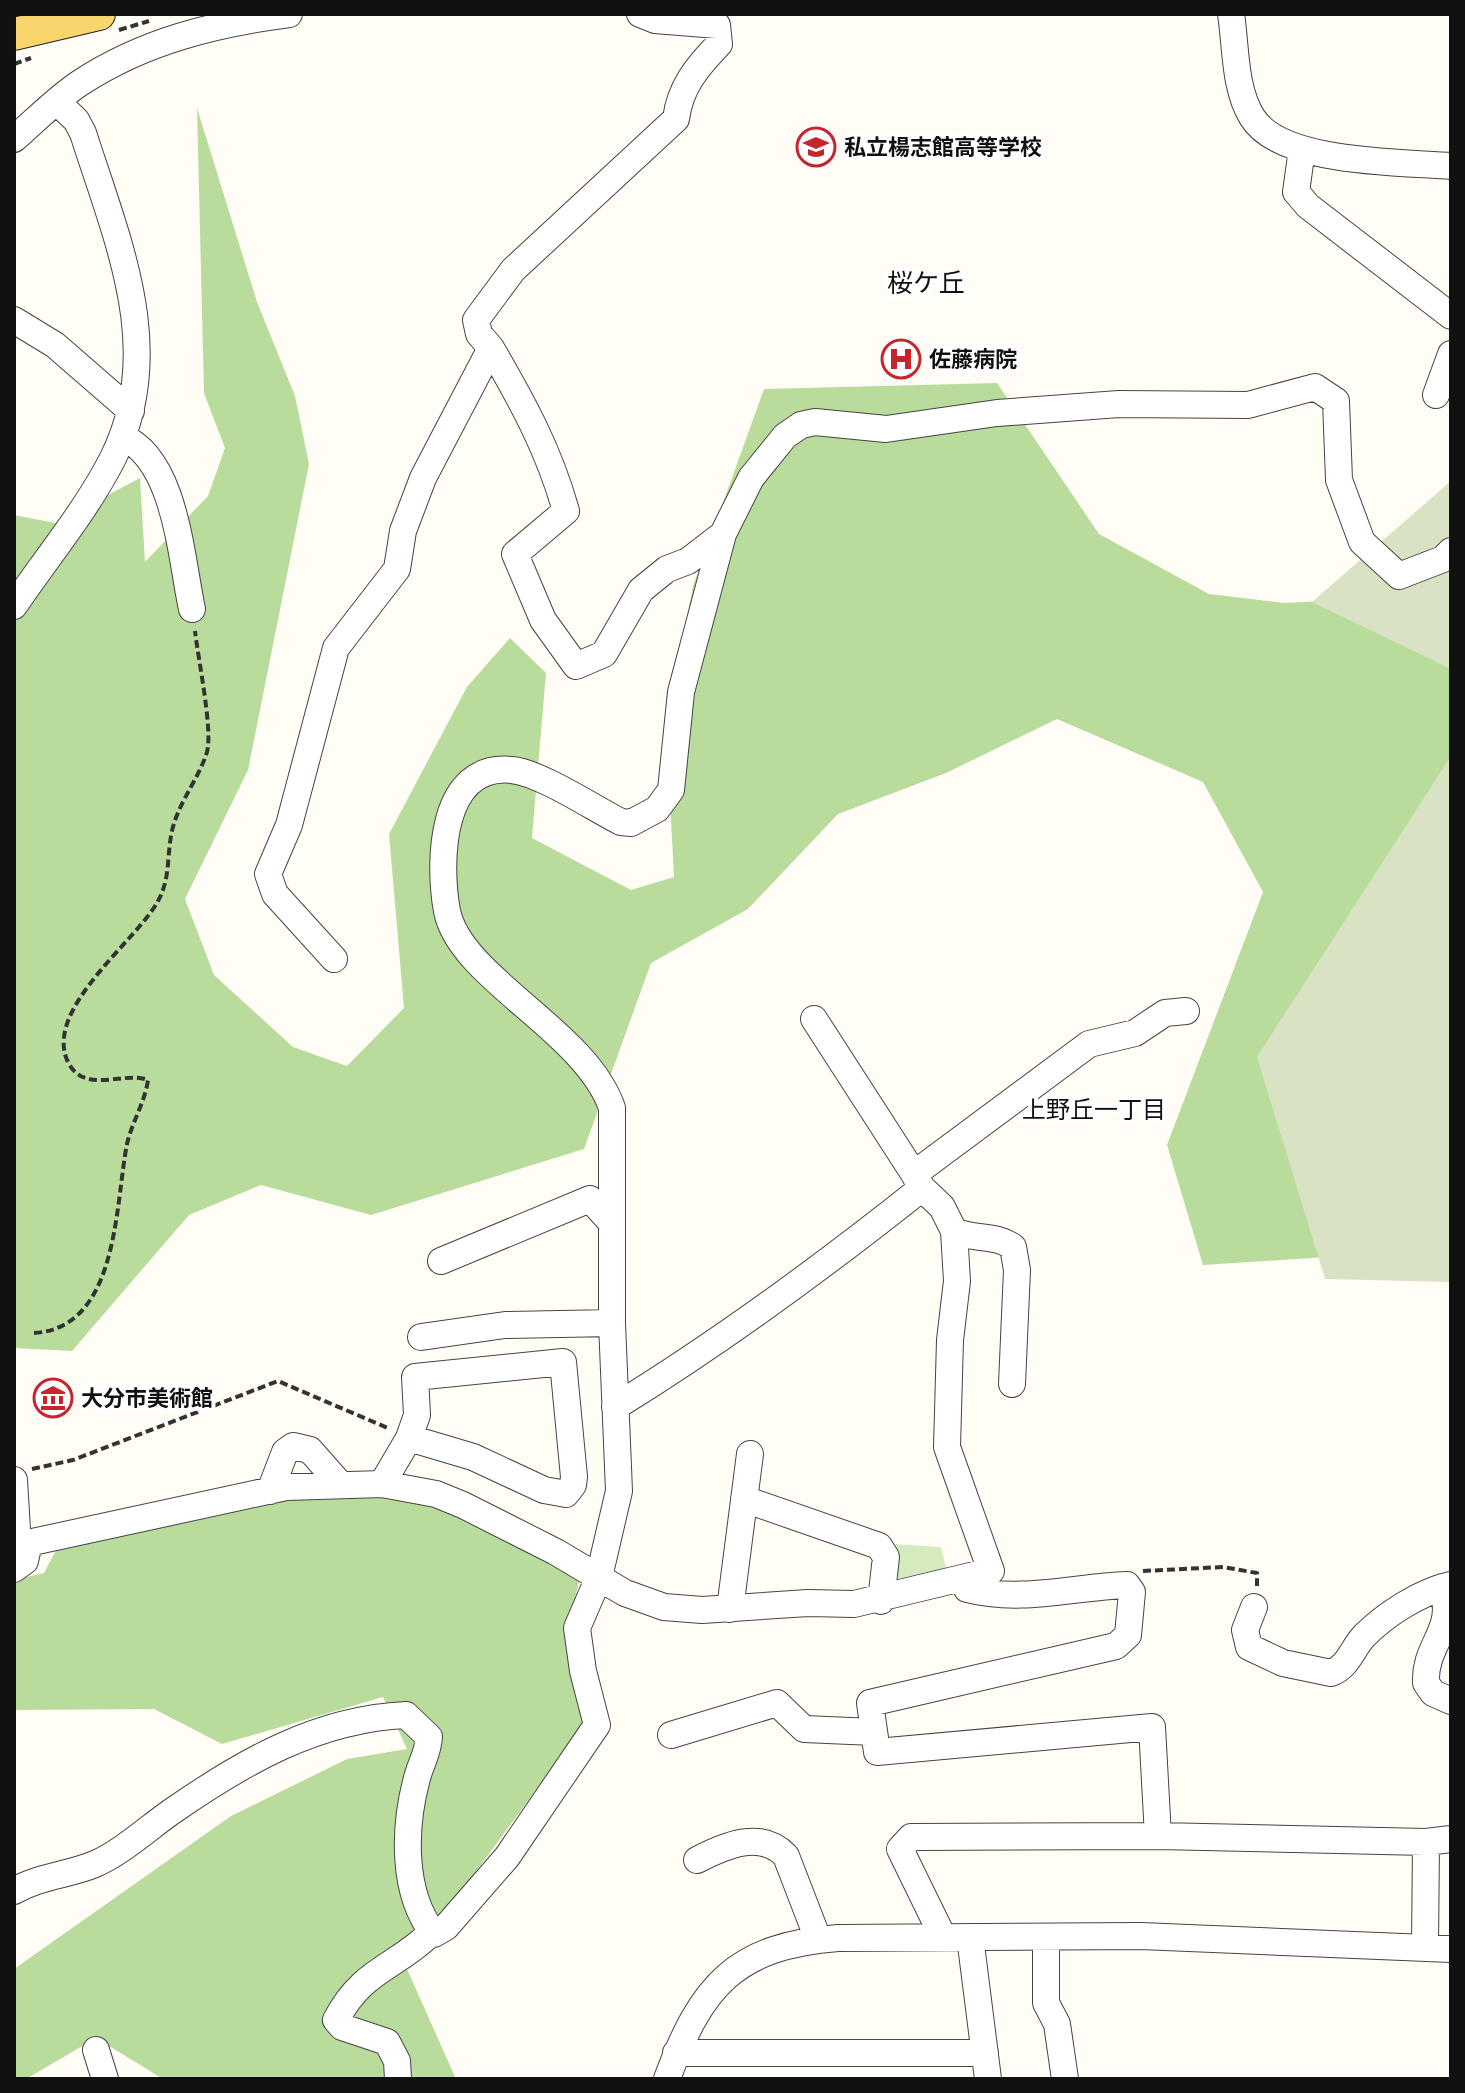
<svg xmlns="http://www.w3.org/2000/svg" width="1465" height="2093" viewBox="0 0 1465 2093" font-family="'Roboto Serif','Noto Sans JP',serif">
<rect width="100%" height="100%" fill="#fffdf5"/>
<path fill="#d5ebbd" d="M 892,1544 L 941,1547 L 946,1568 L 892,1580 Z"/>
<path fill="#b9dc9c" d="M 197,108 L 257,302 L 295,396 L 309,464 L 248,770 L 185,899 L 214,975 L 293,1047 L 347,1066 L 404,1008 L 389,834 L 467,687 L 510,638 L 546,673 L 532,838 L 631,890 L 674,877 L 666,727 L 693,586 L 764,389 L 997,383 L 1099,534 L 1209,594 L 1284,603 L 1451,594 L 1451,1163 L 1358,1255 L 1203,1265 L 1167,1145 L 1263,892 L 1203,782 L 1057,719 L 946,773 L 838,814 L 748,909 L 651,963 L 584,1149 L 371,1215 L 261,1185 L 189,1215 L 72,1351 L 14,1348 L 14,515 L 55,523 L 140,478 L 145,562 L 208,496 L 225,448 L 204,393 Z
M 382,1492 L 453,1510 L 580,1577 L 567,1635 L 585,1713 L 584,1741 L 536,1790 L 441,1919 L 399,1951 L 456,2079 L 163,2079 L 96,2038 L 26,2079 L 14,2079 L 14,1969 L 231,1816 L 347,1759 L 407,1749 L 383,1697 L 222,1744 L 154,1709 L 14,1710 L 14,1580 L 44,1573 L 57,1548 L 288,1496 Z"/>
<path fill="#d9e3c4" d="M 1451,481 L 1451,669 L 1312,602 Z
M 1451,756 L 1451,1282 L 1325,1279 L 1257,1057 Z"/>
<g fill="none" stroke-linecap="round" stroke-linejoin="round">
<g stroke="#444" stroke-width="28">
<path id="minor" d="M 1231,14 C 1236,46 1234,88 1252,117 C 1280,164 1402,162 1451,166
M 14,139 C 35,121 56,99 80,83 C 144,41 214,24 289,14
M 1302,149 L 1296,192 L 1308,206 L 1451,316
M 14,320 L 55,345 L 131,411
M 491,348 C 522,401 549,450 566,511 L 515,554 L 543,620 L 576,666 L 604,654 L 641,590 L 667,569 L 688,561 L 723,534
M 1436,395 L 1451,354
M 122,437 C 176,459 181,559 192,609
M 14,606 C 47,557 86,511 113,458 C 167,350 117,240 83,133 L 76,120 L 57,102
M 334,959 L 275,894 L 268,874 L 289,825 L 336,648 L 397,569 L 403,531 L 423,478 L 491,348 L 479,334 L 476,320 L 513,270 L 676,119 C 680,87 697,67 719,44 L 717,25 L 655,20 L 640,14
M 814,1019 L 914,1174
M 954,1231 C 974,1240 996,1234 1013,1247 L 1017,1270 L 1012,1384
M 441,1261 L 590,1199 L 611,1222
M 421,1337 L 505,1325 L 612,1323
M 615,1407 C 722,1341 824,1266 922,1188 L 914,1174 L 1089,1044 L 1135,1033 L 1165,1013 L 1186,1011
M 14,1480 L 18,1546
M 382,1484 L 409,1438 L 473,1457 L 544,1490 L 566,1494 L 573,1485 L 574,1477 L 563,1362 L 415,1377 L 417,1415 L 409,1438
M 270,1491 L 285,1452 L 293,1446 L 310,1450 L 340,1484
M 744,1499 L 879,1546 L 886,1557 L 881,1601
M 14,1546 L 286,1487 L 382,1484 L 436,1494 L 463,1505 L 556,1552 L 625,1593 L 664,1607 L 702,1610 L 808,1603 L 854,1604 L 991,1571 L 947,1447 L 950,1340 L 957,1281 L 954,1231 L 942,1207 L 922,1188
M 14,1569 L 25,1561 L 29,1543
M 963,1580 L 967,1589 C 1021,1603 1072,1587 1127,1585 L 1132,1592 L 1128,1635 L 1116,1646 L 870,1703 L 877,1752 L 1152,1727 L 1158,1836
M 1442,1587 C 1457,1631 1424,1643 1426,1683 L 1433,1693 L 1451,1701
M 1254,1607 L 1245,1630 L 1249,1647 L 1283,1663 L 1331,1673 C 1348,1667 1352,1649 1364,1636 C 1386,1614 1420,1592 1451,1585
M 730,1609 L 750,1454
M 671,1735 L 777,1703 L 804,1729 L 874,1732
M 1426,1842 L 1451,1839
M 697,1860 C 724,1846 761,1829 786,1856 L 818,1939
M 14,1891 C 40,1876 69,1875 95,1864 C 122,1852 147,1829 171,1812 C 243,1762 317,1719 406,1715 L 429,1737 C 428,1753 421,1763 417,1778 C 404,1826 401,1893 434,1934 L 446,1927 L 507,1857 L 597,1725 L 583,1671 L 577,1628 L 599,1577 L 619,1491 L 612,1323 L 612,1108 C 586,1031 460,978 447,911 C 438,862 440,762 512,770 C 541,773 593,808 621,822 L 631,823 L 657,809 L 671,790 L 681,692 L 723,534 L 751,478 L 785,436 L 801,425 L 815,422 L 886,429 L 997,413 L 1119,404 L 1248,405 L 1315,387 L 1336,401 L 1339,480 L 1362,542 L 1399,576 L 1443,559 L 1451,551
M 943,1937 L 900,1849 L 911,1837 L 1158,1836 L 1426,1842 L 1425,1946
M 970,1937 L 988,2079
M 1046,1939 L 1046,2003 L 1057,2024 L 1065,2079
M 96,2050 L 105,2079
M 676,2053 L 985,2053
M 398,2079 L 397,2061 L 387,2042 L 342,2027 L 336,2020 C 362,1969 396,1968 432,1932
M 667,2079 C 701,1986 735,1946 838,1938 L 1141,1936 L 1451,1949"/>
</g>
<g stroke="#222" stroke-width="34">
<path id="major" d="M 14,34 L 99,14"/>
</g>
<path stroke="#333" stroke-width="4" stroke-dasharray="8 4" stroke-linecap="butt" d="M 119,30 L 149,21
M 14,64 L 31,58
M 34,1333 C 119,1328 115,1204 127,1144 C 132,1122 145,1102 148,1080 C 124,1071 86,1094 69,1064 C 40,1011 137,941 158,901 C 170,879 167,859 171,836 C 176,805 198,781 207,752 C 213,730 198,658 195,631
M 32,1469 L 73,1460 L 278,1381 L 390,1429
M 1143,1571 L 1223,1567 L 1257,1573 L 1257,1586"/>
<use href="#minor" stroke="#fff" stroke-width="26"/>
<use href="#major" stroke="#f9d66b" stroke-width="32"/>
</g>
<defs>
<g id="school-ring" transform="scale(2)"><circle r="9.5" fill="#fff" stroke="#c4262e" stroke-width="1.5"/><path d="M0-5L7-2L0 1L-7-2ZM-4 1L0 2.5L4 1V4Q0 6-4 4Z" fill="#c4262e"/></g>
<g id="hospital-ring" transform="scale(2)"><circle r="9.5" fill="#fff" stroke="#c4262e" stroke-width="1.5"/><path d="M-5-5h3v3.5h4V-5h3V5h-3V1.5h-4V5h-3Z" fill="#c4262e"/></g>
<g id="museum-ring" transform="scale(2)"><circle r="9.5" fill="#fff" stroke="#c4262e" stroke-width="1.5"/><path d="M0-6L6-3V-2H-6V-3ZM-5-1h2V3h-2ZM-1-1h2V3h-2ZM3-1h2V3H3ZM-6 4H6V6H-6Z" fill="#c4262e"/></g>
</defs>
<g fill-rule="evenodd">
<use href="#school-ring" x="816" y="147"/>
<use href="#hospital-ring" x="901" y="359"/>
<use href="#museum-ring" x="53" y="1398"/>
</g>
<g text-anchor="middle" dominant-baseline="central" stroke-width="8" stroke-linejoin="round" paint-order="stroke">
<g font-size="22" font-weight="bold" fill="#111" stroke="#fff" text-anchor="start">
<text x="844" y="147">私立楊志館高等学校</text>
<text x="929" y="359">佐藤病院</text>
<text x="81" y="1398">大分市美術館</text>
</g>
<g font-size="24" fill="#111" stroke="#fff">
<text x="1094" y="1110">上野丘一丁目</text>
</g>
<g font-size="26" fill="#111" stroke="#fff">
<text x="926" y="283">桜ケ丘</text>
</g>
</g>
<rect width="1465" height="2093" fill="none" stroke="#111111" stroke-width="32"/>
</svg>
